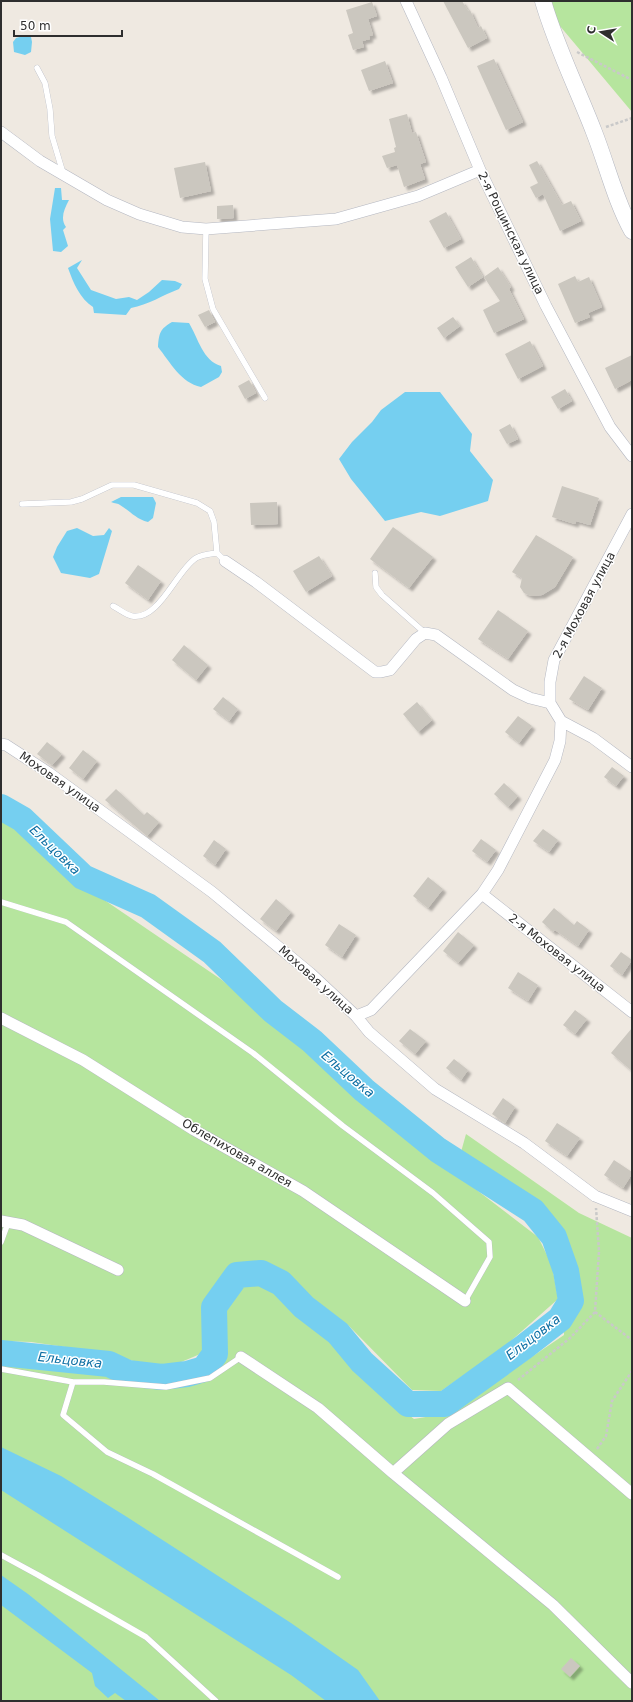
<svg xmlns="http://www.w3.org/2000/svg" width="633" height="1702" viewBox="0 0 633 1702" font-family="'DejaVu Sans',sans-serif">
<defs>
<filter id="shadow"><feDropShadow dx="3.5" dy="3.5" stdDeviation="1" flood-color="#0004"/></filter>
</defs>
<rect width="100%" height="100%" fill="#efe9e1"/>
<path fill="#b6e59e" d="M 539,1 L 632,1 L 632,112 Z
M 1,817 L 11,822 L 72,878 L 222,980 L 409,1138 L 538,1237 L 552,1265 L 558,1299 L 503,1348 L 441,1391 L 412,1390 L 349,1326 L 265,1262 L 227,1269 L 203,1307 L 205,1352 L 174,1365 L 140,1363 L 107,1353 L 31,1342 L 1,1341 Z
M 466,1134 L 579,1213 L 632,1238 L 632,1701 L 1,1701 L 1,1359 L 43,1367 L 159,1383 L 175,1382 L 214,1372 L 225,1357 L 224,1310 L 242,1283 L 259,1280 L 277,1289 L 294,1308 L 340,1351 L 374,1388 L 414,1419 L 449,1413 L 564,1335 L 562,1275 L 530,1212 L 461,1152 Z"/>
<path fill="#75cff0" d="M 23,36 L 31,37 L 32,42 L 31,52 L 25,55 L 14,52 L 13,42 L 16,38 Z
M 55,188 L 61,188 L 62,200 L 69,200 C 64,209 60,219 66,227 L 63,230 L 68,246 L 61,252 L 53,251 L 50,219 Z
M 82,260 L 77,268 L 91,290 L 116,299 L 129,297 L 137,300 L 149,292 L 162,280 L 175,281 L 182,284 L 179,289 C 163,295 148,305 131,308 L 126,315 L 94,313 L 93,307 C 80,299 73,282 68,268 Z
M 172,322 L 189,323 C 198,338 203,361 221,366 L 222,372 L 219,377 L 201,387 C 181,383 170,362 158,347 C 159,333 160,329 172,322 Z
M 405,392 L 440,392 L 472,434 L 470,451 L 493,480 L 488,501 L 440,516 L 421,512 L 385,521 L 351,479 L 339,459 L 352,442 L 372,422 L 381,410 Z
M 121,497 L 153,497 L 156,503 L 153,518 L 148,522 C 136,519 130,511 120,505 C 118,503 115,504 111,502 Z
M 77,528 L 93,536 L 104,535 L 109,528 L 112,531 L 99,574 L 90,578 L 61,573 L 53,557 L 57,547 L 67,531 Z
M 1,1447 L 61,1476 L 127,1517 L 291,1623 L 358,1670 L 380,1701 L 326,1701 L 291,1675 L 1,1490 Z
M 1,1575 L 28,1594 L 160,1701 L 126,1701 L 115,1693 L 108,1698 L 95,1686 L 92,1673 L 1,1605 Z"/>
<g fill="none" stroke-linecap="round" stroke-linejoin="round">
<path stroke="#75cff0" stroke-width="26" d="M 1,807 L 22,819 L 83,877 L 148,906 L 212,952 L 273,1011 L 312,1041 L 364,1090 L 438,1150 L 533,1211 L 554,1237 L 566,1271 L 571,1301 L 560,1319 L 524,1347 L 445,1404 L 408,1404 L 362,1362 L 338,1333 L 304,1307 L 281,1283 L 261,1273 L 237,1275 L 214,1307 L 215,1354 L 204,1369 L 187,1374 L 162,1377 L 128,1373 L 109,1364 L 1,1353"/>
</g>
<path fill="#cbc7bf" filter="url(#shadow)" d="M 443,1 L 462,1 L 468,11 L 470,10 L 478,28 L 481,26 L 487,38 L 468,48 Z
M 372,2 L 377,16 L 368,19 L 373,35 L 369,36 L 370,39 L 362,41 L 364,47 L 353,50 L 348,35 L 353,33 L 346,10 Z
M 494,59 L 523,122 L 506,130 L 477,66 Z
M 385,61 L 393,83 L 369,91 L 361,70 Z
M 407,114 L 412,133 L 416,132 L 426,162 L 420,164 L 425,179 L 404,187 L 397,165 L 387,168 L 382,156 L 395,152 L 394,148 L 396,147 L 389,119 Z
M 537,161 L 562,205 L 571,201 L 581,221 L 560,231 L 543,194 L 536,198 L 530,187 L 538,183 L 529,165 Z
M 205,162 L 211,191 L 180,198 L 174,168 Z
M 233,205 L 234,218 L 217,219 L 217,206 Z
M 446,212 L 461,239 L 444,248 L 429,221 Z
M 471,257 L 483,277 L 468,287 L 455,267 Z
M 498,267 L 511,287 L 509,289 L 524,319 L 494,333 L 483,310 L 500,301 L 484,277 Z
M 575,276 L 578,282 L 589,277 L 602,307 L 588,313 L 590,317 L 575,323 L 558,284 Z
M 209,310 L 215,322 L 205,327 L 198,315 Z
M 453,317 L 460,326 L 444,338 L 437,328 Z
M 530,341 L 543,366 L 518,379 L 505,354 Z
M 632,355 L 632,380 L 615,389 L 605,368 Z
M 249,380 L 256,393 L 245,399 L 238,386 Z
M 565,389 L 572,401 L 558,409 L 551,397 Z
M 510,424 L 518,439 L 507,444 L 499,430 Z
M 562,486 L 599,498 L 590,525 L 576,521 L 575,524 L 552,517 Z
M 277,502 L 278,524 L 251,525 L 250,503 Z
M 393,527 L 433,557 L 409,588 L 370,559 Z
M 536,535 L 573,557 L 555,587 L 542,595 L 531,596 L 524,593 L 520,587 L 522,578 L 512,572 Z
M 319,556 L 332,576 L 306,592 L 293,571 Z
M 138,565 L 161,581 L 148,600 L 125,583 Z
M 498,610 L 528,631 L 508,659 L 478,639 Z
M 184,645 L 208,665 L 196,680 L 172,660 Z
M 584,676 L 602,688 L 588,710 L 569,699 Z
M 223,697 L 238,709 L 229,721 L 213,709 Z
M 417,702 L 432,720 L 418,732 L 403,714 Z
M 518,716 L 532,726 L 519,743 L 505,732 Z
M 47,742 L 62,754 L 52,765 L 37,754 Z
M 83,750 L 97,761 L 83,779 L 69,768 Z
M 612,767 L 624,776 L 616,786 L 604,777 Z
M 504,783 L 518,796 L 508,807 L 494,794 Z
M 116,789 L 144,815 L 147,812 L 159,822 L 147,836 L 105,800 Z
M 543,829 L 558,840 L 549,852 L 533,841 Z
M 481,839 L 496,850 L 487,862 L 472,851 Z
M 214,840 L 226,849 L 215,865 L 203,856 Z
M 428,877 L 443,889 L 428,908 L 413,896 Z
M 276,899 L 291,912 L 276,931 L 260,919 Z
M 554,908 L 574,925 L 577,921 L 589,930 L 578,946 L 555,930 L 553,932 L 542,922 Z
M 339,924 L 356,935 L 342,957 L 325,945 Z
M 458,932 L 474,945 L 458,963 L 443,951 Z
M 621,952 L 632,960 L 622,975 L 610,966 Z
M 518,972 L 538,985 L 528,1001 L 508,988 Z
M 575,1010 L 587,1019 L 575,1034 L 563,1025 Z
M 632,1028 L 632,1071 L 611,1053 Z
M 410,1029 L 426,1041 L 415,1054 L 399,1041 Z
M 454,1059 L 468,1070 L 461,1080 L 446,1068 Z
M 503,1098 L 515,1107 L 505,1123 L 492,1114 Z
M 557,1123 L 580,1138 L 567,1156 L 545,1141 Z
M 614,1160 L 632,1172 L 632,1174 L 623,1188 L 604,1175 Z
M 571,1658 L 580,1666 L 570,1677 L 561,1669 Z"/>
<g fill="none" stroke-linecap="round" stroke-linejoin="round">
<g stroke="#b4b7c1" stroke-width="6">
<path id="lane" d="M 37,68 L 45,83 L 50,109 L 52,136 L 63,173
M 206,229 L 205,279 L 213,309 L 265,398
M 22,504 L 71,502 L 82,499 L 112,485 L 134,485 L 197,503 L 210,511 L 214,522 L 217,553 L 225,561
M 375,573 L 376,587 L 382,595 L 425,633
M 113,606 C 119,609 126,615 132,616 C 159,621 176,571 196,558 C 201,555 210,554 217,553
M 1,902 L 66,922 L 253,1053 L 343,1126 L 433,1193 L 489,1242 L 490,1257 L 465,1301
M 1,1242 L 8,1223
M 1,1369 L 73,1382 L 104,1382 L 166,1387 L 210,1378 L 241,1357
M 73,1382 L 63,1415 L 107,1452 L 153,1474 L 338,1577
M 1,1555 L 38,1575 L 146,1637 L 216,1701"/>
</g>
<g stroke="#b4b7c1" stroke-width="12">
<path id="street" d="M 406,1 L 441,77 L 480,170 L 546,306 L 610,427 L 632,456
M 1,132 L 40,161 L 107,200 L 139,214 L 182,227 L 206,229 L 336,219 L 418,196 L 480,170
M 225,561 L 256,582 L 375,672 L 381,672 L 390,670 L 416,639 L 425,633 L 436,635 L 513,690 L 530,698 L 550,703
M 561,721 L 593,738 L 632,767
M 1,744 L 6,745 L 49,773 L 212,892 L 310,973 L 356,1016 L 369,1032 L 435,1089 L 524,1143 L 595,1196 L 632,1211
M 482,894 L 632,1012
M 356,1016 L 371,1010 L 482,894 L 498,870 L 555,760 L 560,741 L 561,721 L 550,703 L 550,682 L 554,660 L 632,514
M 1,1018 L 83,1060 L 194,1130 L 303,1191 L 465,1301
M 1,1221 L 23,1225 L 118,1270
M 241,1357 L 318,1408 L 393,1473 L 553,1605 L 632,1683
M 393,1473 L 448,1424 L 508,1388 L 632,1494"/>
</g>
<g stroke="#b4b7c1" stroke-width="17">
<path id="secondary" d="M 543,1 C 556,46 577,88 594,132 C 607,165 615,200 632,231"/>
</g>
<path stroke="#c9c9c9" stroke-width="2.5" stroke-dasharray="3 2" stroke-linecap="butt" d="M 577,52 L 632,80
M 606,127 L 632,118
M 595,1312 L 632,1340
M 518,1380 L 570,1338 L 595,1312 L 599,1251 L 596,1208
M 597,1449 L 606,1436 L 612,1401 L 632,1371"/>
<use href="#lane" stroke="#fff" stroke-width="5.5"/>
<use href="#street" stroke="#fff" stroke-width="11"/>
<use href="#secondary" stroke="#fff" stroke-width="16"/>
</g>
<g text-anchor="middle" dominant-baseline="central" stroke-width="3" stroke-linejoin="round" paint-order="stroke">
<g font-size="12" fill="#2e2e2e" stroke="#fff">
<text transform="translate(511 233) rotate(64)">2-я Рощинская улица</text>
<text transform="translate(584 605) rotate(-62)">2-я Моховая улица</text>
<text transform="translate(60 782) rotate(35)">Моховая улица</text>
<text transform="translate(557 953) rotate(38)">2-я Моховая улица</text>
<text transform="translate(316 980) rotate(42)">Моховая улица</text>
<text transform="translate(237 1153) rotate(30)">Облепиховая аллея</text>
</g>
<g font-size="13" font-style="italic" fill="#0d6fa3" stroke="#fff">
<text transform="translate(55 850) rotate(44)">Ельцовка</text>
<text transform="translate(348 1074) rotate(40)">Ельцовка</text>
<text transform="translate(533 1337) rotate(-38)">Ельцовка</text>
<text transform="translate(70 1360) rotate(6)">Ельцовка</text>
</g>
</g>
<rect width="633" height="1702" fill="none" stroke="#2e2e2e" stroke-width="4"/>
<g transform="translate(601 32) rotate(282)" stroke="#ffffff" stroke-width="3" paint-order="stroke">
<path d="M0-3L7 15L0 10L-7 15Z" fill="#2e2e2e"/>
<text y="-6" font-size="11" font-weight="bold" text-anchor="middle" fill="#2e2e2e">С</text>
</g>
<path d="M14 30v6h108v-6" fill="none" stroke="#2e2e2e" stroke-width="2"/>
<text x="20" y="30" font-size="12" fill="#2e2e2e" stroke="#ffffff" stroke-width="3" paint-order="stroke">50 m</text>
</svg>
